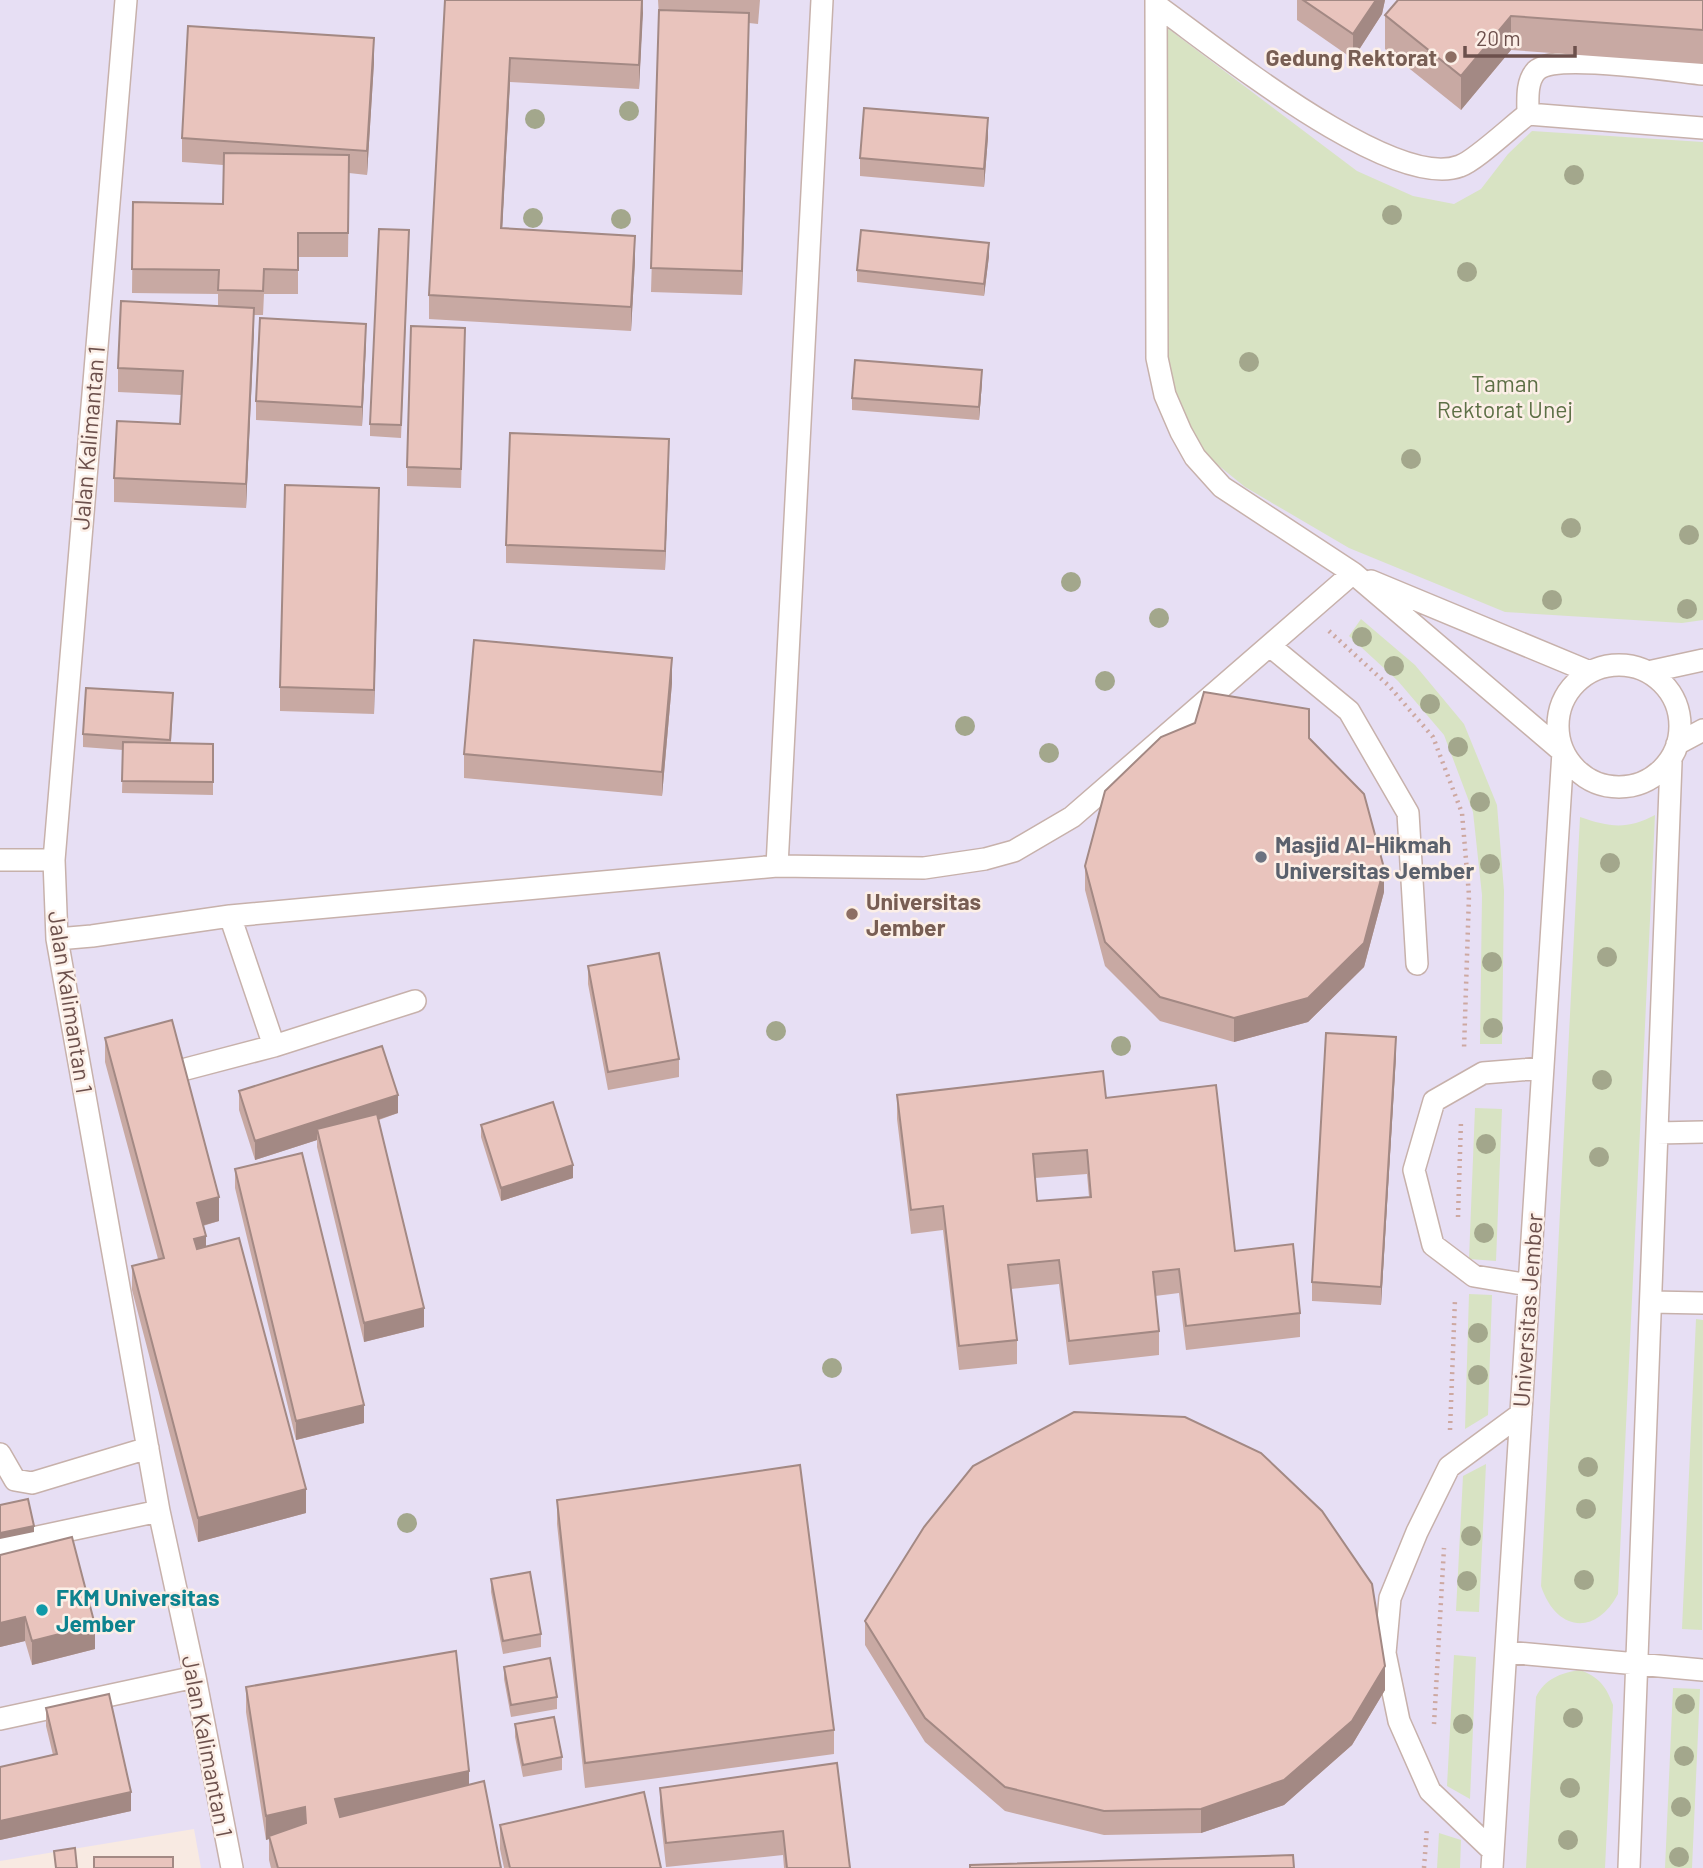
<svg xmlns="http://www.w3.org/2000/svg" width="1703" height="1868" viewBox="0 0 1703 1868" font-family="Barlow,sans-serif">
<rect width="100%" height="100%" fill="#f8eae2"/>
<path fill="#e7dff4" d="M 0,0 L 1703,0 L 1703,1868 L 201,1868 L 194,1829 L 0,1861 Z"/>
<path fill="#d8e3c3" d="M 1166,27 L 1357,171 L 1413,196 L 1454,204 L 1481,189 L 1508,154 L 1532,131 L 1703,142 L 1703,620 L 1682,623 L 1505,612 L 1349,548 L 1245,487 L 1202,452 L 1174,390 L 1165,344 Z
M 1361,619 L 1415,665 L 1464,724 L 1497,805 L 1504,891 L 1502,1044 L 1480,1044 L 1482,895 L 1473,812 L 1444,735 L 1398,681 L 1349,636 Z
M 1655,815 L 1618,1594 C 1595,1637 1556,1631 1541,1586 L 1580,817 C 1609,827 1627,830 1655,815 Z
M 1475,1108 L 1502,1109 L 1496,1261 L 1469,1259 Z
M 1469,1294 L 1492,1295 L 1488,1415 L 1465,1429 Z
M 1696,1319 L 1703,1320 L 1702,1630 L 1682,1629 Z
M 1486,1464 L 1479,1612 L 1456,1611 L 1463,1476 Z
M 1454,1655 L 1476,1657 L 1470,1799 L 1447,1786 Z
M 1580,1670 C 1599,1677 1606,1686 1613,1705 L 1605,1868 L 1526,1868 L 1536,1697 C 1545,1679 1560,1673 1580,1670 Z
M 1673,1688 L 1700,1689 L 1692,1868 L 1665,1868 Z
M 1439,1833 L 1461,1840 L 1460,1868 L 1437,1868 Z"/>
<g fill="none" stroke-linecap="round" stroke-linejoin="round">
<g stroke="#c7b1ab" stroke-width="24">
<path id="lane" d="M 126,0 L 54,860 L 57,939 L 159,1511 L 195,1677 L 232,1868
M 1156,0 L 1157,358 L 1165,395 L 1181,432 L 1195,457 L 1222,487 L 1353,573 L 1563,752 L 1492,1868
M 1156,5 C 1214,46 1392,192 1460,166 C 1475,161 1513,125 1528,114 L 1703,128
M 1528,114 C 1528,100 1526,82 1536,71 C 1555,52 1673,71 1703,74
M 1371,581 L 1590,672
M 1270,646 L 1349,711 L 1408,813 L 1417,964
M1558 726a61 61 0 1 1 122 0a61 61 0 1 1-122 0Z
M 1648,672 L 1703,660
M 1677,744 L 1703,730
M 0,860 L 54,860
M 777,866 L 822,0
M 230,916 L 274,1046
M 57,939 L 92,936 L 230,916 L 777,866 L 924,868 L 985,859 L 1014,851 L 1072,817 L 1353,573
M 186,1069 L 274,1046 L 415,1001
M 1657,1133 L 1703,1132
M 1529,1285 L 1474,1276 L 1433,1245 L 1414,1170 L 1434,1101 L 1483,1073 L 1543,1068
M 1651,1302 L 1703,1303
M 0,1454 L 15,1480 L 32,1483 L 148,1448
M 0,1545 L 159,1511
M 1506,1652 L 1703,1670
M 0,1719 L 195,1677
M 1493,1851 L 1430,1791 L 1399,1721 L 1385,1653 L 1390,1598 L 1417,1532 L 1449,1467 L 1521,1414
M 1629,1868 L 1671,762"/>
</g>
<path stroke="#cda8a1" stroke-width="4.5" stroke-dasharray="2 5" stroke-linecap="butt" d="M 1329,631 L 1389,686 L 1433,737 L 1462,813 L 1469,895 L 1464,1049
M 1458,1217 L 1461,1121
M 1450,1430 L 1455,1299
M 1434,1724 L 1444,1548
M 1424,1868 L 1427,1827"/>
<use href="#lane" stroke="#fff" stroke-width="21"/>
</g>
<g fill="#a3a78c">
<circle cx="629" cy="111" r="10"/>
<circle cx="535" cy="119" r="10"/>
<circle cx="1574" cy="175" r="10"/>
<circle cx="1392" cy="215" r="10"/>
<circle cx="533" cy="218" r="10"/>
<circle cx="621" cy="219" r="10"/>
<circle cx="1467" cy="272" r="10"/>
<circle cx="1249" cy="362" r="10"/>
<circle cx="1411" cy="459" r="10"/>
<circle cx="1571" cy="528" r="10"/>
<circle cx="1689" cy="535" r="10"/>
<circle cx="1071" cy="582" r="10"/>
<circle cx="1552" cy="600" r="10"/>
<circle cx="1687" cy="609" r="10"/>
<circle cx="1159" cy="618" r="10"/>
<circle cx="1362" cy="637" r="10"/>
<circle cx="1394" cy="666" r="10"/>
<circle cx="1105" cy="681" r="10"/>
<circle cx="1430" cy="704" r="10"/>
<circle cx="965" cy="726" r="10"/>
<circle cx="1458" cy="747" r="10"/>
<circle cx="1049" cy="753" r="10"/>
<circle cx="1480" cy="802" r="10"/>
<circle cx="1610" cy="863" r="10"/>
<circle cx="1490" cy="864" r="10"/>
<circle cx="1607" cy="957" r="10"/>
<circle cx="1492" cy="962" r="10"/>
<circle cx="1493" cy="1028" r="10"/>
<circle cx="776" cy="1031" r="10"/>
<circle cx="1121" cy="1046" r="10"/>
<circle cx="1602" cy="1080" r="10"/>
<circle cx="1486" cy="1144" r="10"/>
<circle cx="1599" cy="1157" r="10"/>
<circle cx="1484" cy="1233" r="10"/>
<circle cx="1478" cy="1333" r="10"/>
<circle cx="832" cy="1368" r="10"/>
<circle cx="1478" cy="1375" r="10"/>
<circle cx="1588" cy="1467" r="10"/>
<circle cx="1586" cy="1509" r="10"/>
<circle cx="407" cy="1523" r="10"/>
<circle cx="1471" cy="1536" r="10"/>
<circle cx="1584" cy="1580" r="10"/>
<circle cx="1467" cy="1581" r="10"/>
<circle cx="1685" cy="1704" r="10"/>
<circle cx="1573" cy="1718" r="10"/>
<circle cx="1463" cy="1724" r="10"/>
<circle cx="1684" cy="1756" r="10"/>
<circle cx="1570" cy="1788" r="10"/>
<circle cx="1681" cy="1807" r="10"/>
<circle cx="1568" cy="1840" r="10"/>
<circle cx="1679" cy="1857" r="10"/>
</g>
<path fill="#c8a9a3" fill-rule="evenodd" d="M 445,0 L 643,0 L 639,89 L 510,82 L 502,228 L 635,260 L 631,331 L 429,319 L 429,295 Z
M 658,0 L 760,0 L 758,24 L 749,23 L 742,295 L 651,292 L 659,17 Z
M 1297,0 L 1385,0 L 1382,14 L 1353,59 L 1297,20 Z
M 1703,0 L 1703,64 L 1511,50 L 1461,110 L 1385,49 L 1385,15 Z
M 374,62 L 367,175 L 349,173 L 348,257 L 298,257 L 298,294 L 264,294 L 263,315 L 254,315 L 246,508 L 114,502 L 114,478 L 180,424 L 181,395 L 118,392 L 118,368 L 218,306 L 218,294 L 132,293 L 133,202 L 223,204 L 223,165 L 182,162 L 182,138 Z
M 988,137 L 984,187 L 860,176 L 860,158 Z
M 409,243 L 401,438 L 370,436 L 370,424 Z
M 989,256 L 984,296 L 857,282 L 857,270 Z
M 366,342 L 362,426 L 256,420 L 256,401 Z
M 465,346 L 461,488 L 407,486 L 407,467 Z
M 982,382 L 979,420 L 852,410 L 852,398 Z
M 669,458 L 665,570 L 506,563 L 506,545 Z
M 379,512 L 374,714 L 280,711 L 280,687 Z
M 672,683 L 662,796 L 464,778 L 464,754 Z
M 173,706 L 171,743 L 213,744 L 213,795 L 122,793 L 123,750 L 83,747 L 83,734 Z
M 1309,738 L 1384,892 L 1364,967 L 1308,1022 L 1234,1042 L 1160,1021 L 1105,966 L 1085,890 L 1085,866 Z
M 588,966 L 679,1059 L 679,1077 L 608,1090 L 588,984 Z
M 105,1038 L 219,1221 L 203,1226 L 206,1246 L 306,1513 L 198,1542 L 132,1290 L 132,1266 L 158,1259 L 105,1062 Z
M 1396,1056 L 1381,1305 L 1312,1301 L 1312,1282 Z
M 239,1091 L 398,1113 L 379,1120 L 424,1327 L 364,1342 L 317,1147 L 317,1140 L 255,1160 L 239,1110 Z
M 897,1095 L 1106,1098 L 1235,1251 L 1300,1313 L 1300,1337 L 1186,1350 L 1179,1293 L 1155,1296 L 1159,1331 L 1159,1355 L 1069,1365 L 1059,1284 L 1011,1289 L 1017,1340 L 1017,1364 L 959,1370 L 943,1230 L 911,1234 L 897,1119 ZM 1087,1174 L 1089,1197 L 1037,1201 L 1035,1178 Z
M 481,1125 L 573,1178 L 501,1201 L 481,1137 Z
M 235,1169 L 364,1423 L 296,1440 L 235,1188 Z
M 557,1500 L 834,1730 L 834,1754 L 585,1788 L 557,1524 Z
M 0,1555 L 95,1649 L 32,1665 L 25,1641 L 0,1647 Z
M 491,1579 L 541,1634 L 541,1647 L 503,1654 L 491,1592 Z
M 865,1621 L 1385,1690 L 1352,1745 L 1284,1805 L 1201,1833 L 1104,1835 L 1005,1811 L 925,1742 L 865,1645 Z
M 504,1667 L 557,1697 L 557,1709 L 511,1717 L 504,1679 Z
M 246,1687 L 469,1785 L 501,1868 L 271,1868 L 269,1860 L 269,1839 L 266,1840 L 246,1712 Z
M 46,1708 L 131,1811 L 0,1840 L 0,1767 L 53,1755 L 46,1726 Z
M 515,1724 L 562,1757 L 562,1770 L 523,1777 L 515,1737 Z
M 837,1763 L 850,1868 L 784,1868 L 783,1855 L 666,1867 L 660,1812 L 660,1788 Z
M 500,1825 L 661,1868 L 504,1868 L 500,1849 Z"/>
<path fill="#a38984" d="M 642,0 L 643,13 L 639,89 L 639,65 Z
M 1376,0 L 1385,0 L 1382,14 L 1353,59 L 1353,34 Z
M 749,13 L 749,37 L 742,295 L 742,271 Z
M 1511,16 L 1511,50 L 1461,110 L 1461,76 Z
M 374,38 L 374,62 L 367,175 L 367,151 Z
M 510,58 L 510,82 L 501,252 L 501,228 Z
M 988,118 L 988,137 L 984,187 L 984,169 Z
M 635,236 L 635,260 L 631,331 L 631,307 Z
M 989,243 L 989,256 L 984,296 L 984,284 Z
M 254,308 L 254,332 L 246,508 L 246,484 Z
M 366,324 L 366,342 L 362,426 L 362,407 Z
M 982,370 L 982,382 L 979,420 L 979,407 Z
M 669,439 L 669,458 L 665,570 L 665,551 Z
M 379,488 L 379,512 L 374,714 L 374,690 Z
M 672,658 L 672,683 L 662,796 L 662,772 Z
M 1384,868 L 1384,892 L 1364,967 L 1308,1022 L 1234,1042 L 1234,1018 Z
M 1396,1037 L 1396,1056 L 1381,1305 L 1381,1287 Z
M 398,1095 L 398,1113 L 319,1139 L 317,1129 L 317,1140 L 255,1160 L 255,1141 Z
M 573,1165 L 573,1178 L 501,1201 L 501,1188 Z
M 219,1197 L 219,1221 L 197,1227 L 197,1203 Z
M 206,1236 L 206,1260 L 194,1263 L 194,1239 Z
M 424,1308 L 424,1327 L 364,1342 L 364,1323 Z
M 364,1405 L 364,1423 L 296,1440 L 296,1421 Z
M 306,1489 L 306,1513 L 198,1542 L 198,1518 Z
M 34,1526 L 34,1532 L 0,1539 L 0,1533 Z
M 25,1617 L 25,1641 L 0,1647 L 0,1623 Z
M 95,1625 L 95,1649 L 32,1665 L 32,1641 Z
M 1385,1666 L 1385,1690 L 1352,1745 L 1284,1805 L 1201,1833 L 1201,1809 Z
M 469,1771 L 469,1795 L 335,1823 L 335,1799 Z
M 131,1792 L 131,1811 L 0,1840 L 0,1821 Z
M 305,1807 L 305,1831 L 269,1836 L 269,1839 L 266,1840 L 266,1816 Z"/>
<path fill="#e9c4bd" stroke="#a38984" stroke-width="2" fill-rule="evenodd" d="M 445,0 L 642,0 L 639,65 L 510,58 L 501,228 L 635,236 L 631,307 L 429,295 Z
M 1303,0 L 1376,0 L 1353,34 Z
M 1398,0 L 1703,0 L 1703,30 L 1511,16 L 1461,76 L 1385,15 Z
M 659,10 L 749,13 L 742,271 L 651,268 Z
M 188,26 L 374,38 L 367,151 L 182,138 Z
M 864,108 L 988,118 L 984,169 L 860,158 Z
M 224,153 L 349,155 L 348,233 L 298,233 L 298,270 L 264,269 L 263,291 L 218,290 L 219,270 L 132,269 L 133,202 L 223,204 Z
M 379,229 L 409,230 L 401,425 L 370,424 Z
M 861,230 L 989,243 L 984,284 L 857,270 Z
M 121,301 L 254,308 L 246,484 L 114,478 L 117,421 L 180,424 L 183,371 L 118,368 Z
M 260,318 L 366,324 L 362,407 L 256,401 Z
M 411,326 L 465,328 L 461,469 L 407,467 Z
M 855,360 L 982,370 L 979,407 L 852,398 Z
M 510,433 L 669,439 L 665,551 L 506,545 Z
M 285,485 L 379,488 L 374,690 L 280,687 Z
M 474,640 L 672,658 L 662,772 L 464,754 Z
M 86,688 L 173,693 L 170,740 L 83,734 Z
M 1204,692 L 1309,709 L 1309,738 L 1364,794 L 1384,868 L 1364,943 L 1308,998 L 1234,1018 L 1160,997 L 1105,942 L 1085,866 L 1105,791 L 1161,737 L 1195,723 Z
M 123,742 L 213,744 L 213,782 L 122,781 Z
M 659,953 L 679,1059 L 608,1072 L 588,966 Z
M 172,1020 L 219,1197 L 197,1203 L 206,1236 L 194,1239 L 197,1249 L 239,1238 L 306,1489 L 198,1518 L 132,1266 L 164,1258 L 105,1038 Z
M 1326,1033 L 1396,1037 L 1381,1287 L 1312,1282 Z
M 382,1046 L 398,1095 L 255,1141 L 239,1091 Z
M 1103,1071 L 1106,1098 L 1216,1085 L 1235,1251 L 1293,1244 L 1300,1313 L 1186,1326 L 1179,1269 L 1153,1272 L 1159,1331 L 1069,1341 L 1059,1260 L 1008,1265 L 1017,1340 L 959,1346 L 943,1206 L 911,1210 L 897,1095 ZM 1087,1150 L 1091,1197 L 1037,1201 L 1033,1154 Z
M 553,1102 L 573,1165 L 501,1188 L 481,1125 Z
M 377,1114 L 424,1308 L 364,1323 L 317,1129 Z
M 302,1153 L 364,1405 L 296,1421 L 235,1169 Z
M 1074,1412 L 1185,1417 L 1261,1453 L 1322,1511 L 1372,1584 L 1385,1666 L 1352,1721 L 1284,1780 L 1201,1809 L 1104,1811 L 1005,1787 L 925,1718 L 865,1621 L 924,1527 L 973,1466 Z
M 800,1465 L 834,1730 L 585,1763 L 557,1500 Z
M 28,1499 L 34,1526 L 0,1533 L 0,1505 Z
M 72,1537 L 95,1625 L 32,1641 L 25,1617 L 0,1623 L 0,1555 Z
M 530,1572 L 541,1634 L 503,1641 L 491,1579 Z
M 456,1651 L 469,1771 L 335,1799 L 340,1817 L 484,1781 L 501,1868 L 278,1868 L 269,1836 L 306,1823 L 305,1807 L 266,1816 L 246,1687 Z
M 550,1658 L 557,1697 L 511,1705 L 504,1667 Z
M 109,1694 L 131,1792 L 0,1821 L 0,1767 L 57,1754 L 46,1708 Z
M 554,1717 L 562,1757 L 523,1765 L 515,1724 Z
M 837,1763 L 850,1868 L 787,1868 L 783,1831 L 666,1843 L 660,1788 Z
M 644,1792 L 661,1868 L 510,1868 L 500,1825 Z
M 75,1848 L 77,1868 L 56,1868 L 54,1851 Z
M 1293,1855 L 1294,1868 L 970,1868 L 970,1865 Z
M 94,1857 L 173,1857 L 173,1868 L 94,1868 Z"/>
<g fill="#8d6e63" stroke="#fcefe7" stroke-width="2.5">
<circle cx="1451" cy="57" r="7"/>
<circle cx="852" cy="914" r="7"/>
</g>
<circle fill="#6b7280" stroke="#fcefe7" stroke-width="2.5" cx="1261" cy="857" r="7"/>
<circle fill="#0f9aa8" stroke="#fcefe7" stroke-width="2.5" cx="42" cy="1610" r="7"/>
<g text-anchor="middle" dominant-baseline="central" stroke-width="5" stroke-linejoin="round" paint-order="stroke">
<g font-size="23" font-weight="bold" fill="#785e54" stroke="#fcefe7" text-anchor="end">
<text x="1437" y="57">Gedung Rektorat</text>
<text x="866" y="901" text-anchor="start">Universitas<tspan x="866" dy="26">Jember</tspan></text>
</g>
<g font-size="23" fill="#5d7046" stroke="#fcefe7">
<text x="1505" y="383">Taman<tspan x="1505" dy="26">Rektorat Unej</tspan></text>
</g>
<g font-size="23" fill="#6c504c" stroke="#fcefe7">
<text transform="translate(88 438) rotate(-85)">Jalan Kalimantan 1</text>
<text transform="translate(71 1002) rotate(81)">Jalan Kalimantan 1</text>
<text transform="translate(1527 1310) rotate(-86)">Universitas Jember</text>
<text transform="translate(208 1746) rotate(79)">Jalan Kalimantan 1</text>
</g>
<g font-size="23" font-weight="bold" fill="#5b616d" stroke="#fcefe7" text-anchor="start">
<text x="1275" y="844">Masjid Al-Hikmah<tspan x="1275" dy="26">Universitas Jember</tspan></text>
</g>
<g font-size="23" font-weight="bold" fill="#0d838f" stroke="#fcefe7" text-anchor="start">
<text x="56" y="1597">FKM Universitas<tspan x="56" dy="26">Jember</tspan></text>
</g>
</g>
<path d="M1465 46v10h110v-10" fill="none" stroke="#6c504c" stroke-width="3.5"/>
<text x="1476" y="46" font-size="21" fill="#6c504c" stroke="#fcefe7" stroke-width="5" paint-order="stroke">20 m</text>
</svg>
